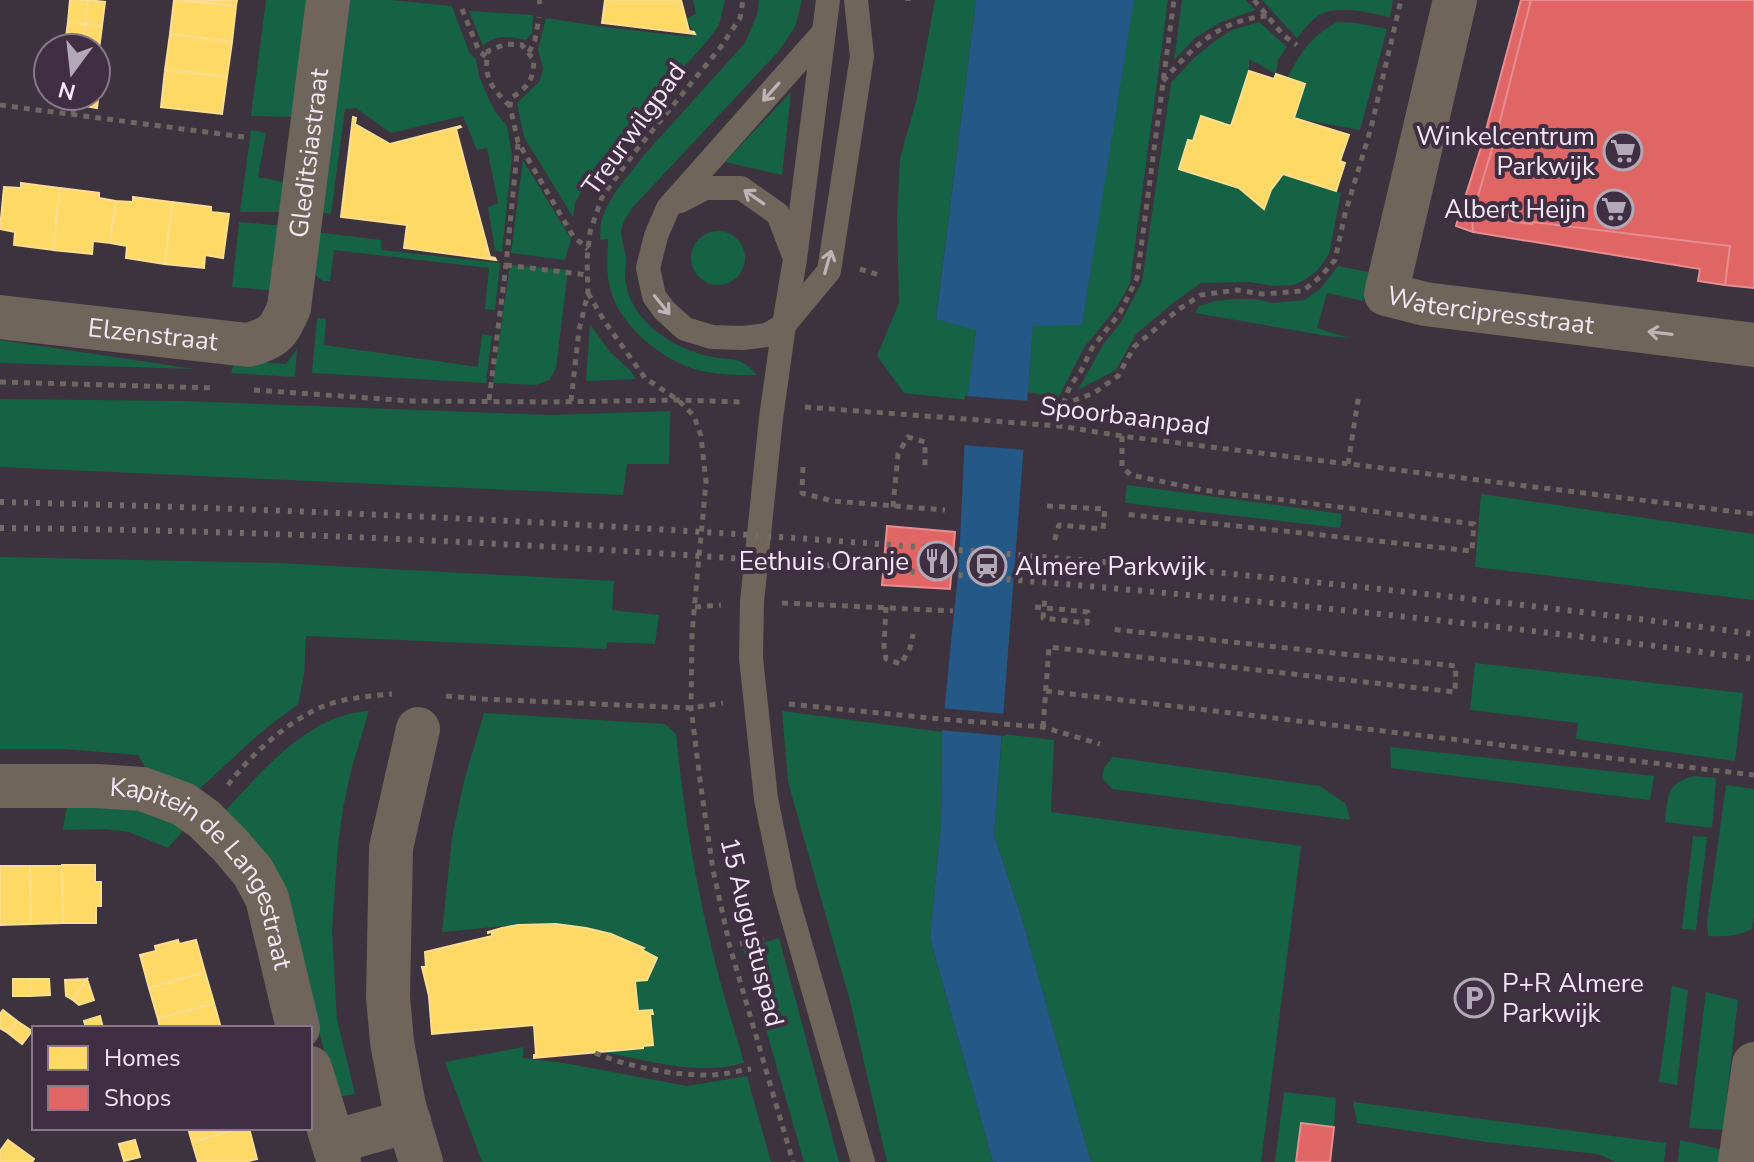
<svg xmlns="http://www.w3.org/2000/svg" width="1754" height="1162" viewBox="0 0 1754 1162" font-family="'Nunito Sans',sans-serif">
<rect width="100%" height="100%" fill="#3c333e"/>
<path fill="#166244" d="M 266,0 L 312,0 L 297,117 L 251,116 Z
M 344,0 L 392,0 L 452,6 L 469,52 L 476,59 L 479,76 L 486,93 L 494,110 L 507,126 L 512,155 L 502,252 L 495,250 L 488,207 L 498,203 L 487,148 L 477,150 L 463,116 L 391,133 L 356,108 L 345,109 L 331,214 L 318,212 Z
M 693,0 L 725,0 L 719,25 L 709,39 L 596,165 L 575,203 L 573,217 L 524,137 L 517,103 L 540,81 L 543,68 L 538,50 L 546,18 L 604,27 L 692,37 L 694,32 L 686,19 L 696,14 Z
M 759,0 L 802,0 L 795,27 L 778,52 L 633,207 C 614,234 623,232 626,260 C 626,266 625,272 625,278 C 629,321 674,350 713,357 C 736,361 740,356 757,375 C 736,375 715,375 694,369 C 658,357 616,323 609,283 C 606,270 608,253 608,239 L 600,240 L 601,221 L 606,208 L 616,191 L 645,154 L 745,43 L 757,15 Z
M 935,0 L 976,0 L 936,318 L 976,329 L 968,400 L 904,393 L 877,356 L 899,303 L 897,218 L 900,158 L 917,98 Z
M 1133,0 L 1168,0 L 1130,283 L 1118,305 L 1097,332 L 1085,346 L 1058,398 L 1028,392 L 1033,325 L 1082,324 Z
M 1182,0 L 1246,0 L 1255,10 L 1221,22 L 1196,37 L 1174,60 Z
M 1262,0 L 1393,0 L 1390,17 C 1368,13 1340,4 1319,15 C 1310,21 1304,30 1297,38 Z
M 469,11 L 533,15 L 532,33 L 526,40 C 510,37 496,33 483,46 Z
M 1259,22 L 1287,47 L 1278,60 L 1276,74 L 1249,59 L 1249,71 L 1231,126 L 1201,116 L 1193,141 L 1188,141 L 1179,168 L 1239,188 L 1264,208 L 1271,190 L 1283,174 L 1341,193 L 1329,254 L 1318,270 L 1306,279 L 1294,285 L 1274,286 L 1249,282 L 1201,283 L 1173,303 L 1136,334 L 1116,370 L 1078,390 L 1103,345 L 1121,322 L 1142,282 L 1171,83 L 1194,58 L 1215,41 L 1232,30 Z
M 1337,22 L 1356,23 L 1387,29 L 1360,130 L 1294,118 L 1305,84 L 1287,78 C 1302,51 1309,38 1337,22 Z
M 791,92 L 782,175 L 725,162 Z
M 251,130 L 266,133 L 258,177 L 288,183 L 285,212 L 240,212 Z
M 523,160 L 571,239 L 565,260 L 511,253 Z
M 239,222 L 284,226 L 278,291 L 232,287 Z
M691 258a27 27 0 1 1 54 0a27 27 0 1 1-54 0Z
M 315,232 L 381,240 L 381,250 L 500,263 L 495,310 L 485,309 L 489,268 L 334,250 L 330,281 L 323,281 L 314,274 Z
M 510,265 L 568,270 L 556,368 L 549,380 L 536,385 L 493,383 Z
M 1338,266 L 1374,273 L 1363,301 L 1327,293 L 1317,328 L 1349,338 L 1328,336 L 1195,313 L 1199,306 L 1216,301 L 1233,299 L 1255,299 L 1273,303 L 1304,300 L 1320,289 Z
M 317,318 L 326,319 L 324,345 L 478,367 L 482,334 L 492,336 L 486,383 L 312,373 Z
M 590,324 L 610,352 L 629,369 L 636,379 L 586,381 Z
M 0,340 L 195,369 L 0,363 Z
M 297,349 L 295,377 L 231,373 L 235,360 L 286,364 Z
M 0,399 L 184,401 L 550,415 L 670,411 L 669,464 L 627,464 L 623,495 L 0,467 Z
M 1127,485 L 1342,514 L 1340,528 L 1125,503 Z
M 1481,494 L 1754,534 L 1754,600 L 1475,567 Z
M 0,557 L 278,563 L 614,581 L 612,610 L 659,615 L 655,644 L 607,642 L 606,649 L 306,636 L 304,676 L 298,704 L 260,733 L 194,794 L 150,775 L 138,755 L 64,749 L 0,749 Z
M 1475,663 L 1743,693 L 1735,761 L 1576,739 L 1578,723 L 1470,710 Z
M 369,711 L 352,767 L 343,808 L 338,844 L 332,930 L 337,1020 L 355,1094 L 337,1097 L 276,876 L 261,864 L 252,836 L 223,813 C 262,772 308,714 369,711 Z
M 782,711 L 942,732 L 941,825 L 930,938 L 993,1162 L 887,1162 L 850,1001 L 788,782 Z
M 484,713 L 665,724 L 676,734 C 683,805 694,876 711,945 C 720,985 733,1024 744,1063 C 698,1076 650,1061 604,1052 L 643,1048 L 643,1046 L 653,1045 L 650,1014 L 652,1010 L 638,1011 L 635,981 L 647,980 L 657,958 C 642,950 628,940 612,935 C 556,916 499,927 442,932 L 452,838 L 464,781 Z
M 1002,734 L 1054,740 L 1051,812 L 1301,846 L 1261,1162 L 1091,1162 L 1022,919 L 994,835 Z
M 1390,747 L 1654,776 L 1650,800 L 1391,768 Z
M 1113,757 L 1320,786 L 1346,804 L 1350,820 L 1112,789 L 1102,778 L 1104,768 Z
M 1695,776 L 1716,778 L 1712,828 L 1665,822 C 1668,795 1666,783 1695,776 Z
M 1726,785 L 1754,789 L 1754,915 L 1752,929 C 1738,936 1724,937 1708,936 L 1707,923 Z
M 75,799 L 122,802 L 186,827 L 168,848 L 129,832 L 106,829 L 63,830 L 66,810 Z
M 1693,836 L 1707,837 L 1696,930 L 1682,929 Z
M 779,938 L 839,1162 L 804,1162 L 743,949 Z
M 1672,986 L 1688,990 L 1677,1085 L 1659,1082 Z
M 1706,992 L 1738,1000 L 1723,1130 L 1689,1128 Z
M 523,1047 L 523,1058 L 564,1063 L 687,1086 L 747,1076 L 771,1162 L 482,1162 L 445,1062 Z
M 1284,1092 L 1336,1098 L 1334,1127 L 1301,1123 L 1296,1162 L 1275,1162 Z
M 1353,1102 L 1666,1143 L 1664,1162 L 1616,1162 L 1598,1154 L 1487,1142 L 1357,1123 Z
M 1680,1140 L 1724,1150 L 1723,1162 L 1678,1162 Z"/>
<path fill="#235887" d="M 976,0 L 1134,0 L 1082,325 L 1033,326 L 994,835 L 1022,919 L 1091,1162 L 993,1162 L 930,938 L 941,825 L 942,732 L 959,563 L 966,410 L 976,330 L 936,319 Z"/>
<path fill="#3c333e" d="M 965,396 L 1030,401 L 1027,450 L 961,445 Z
M 941,708 L 1007,714 L 1005,736 L 939,730 Z"/>
<path fill="#ffd966" stroke="#fbdd91" stroke-width="2" d="M 70,0 L 88,0 L 85,24 L 68,22 Z
M 88,0 L 105,2 L 102,26 L 85,24 Z
M 174,0 L 236,6 L 232,42 L 170,34 Z
M 182,0 L 237,0 L 236,6 Z
M 605,0 L 681,0 L 689,31 L 694,32 L 695,34 L 602,23 Z
M 68,22 L 85,24 L 82,47 L 65,45 Z
M 85,24 L 102,26 L 99,49 L 82,47 Z
M 170,34 L 232,42 L 227,77 L 165,70 Z
M 165,70 L 227,77 L 222,114 L 161,107 Z
M 1249,71 L 1274,79 L 1276,74 L 1305,84 L 1294,118 L 1349,135 L 1340,161 L 1345,163 L 1336,191 L 1283,174 L 1271,190 L 1264,209 L 1239,188 L 1179,169 L 1188,140 L 1193,141 L 1201,116 L 1231,126 Z
M 96,83 L 100,83 L 97,108 L 79,105 L 80,96 L 96,96 Z
M 353,117 L 356,118 L 355,124 L 390,144 L 460,126 L 461,127 L 456,129 L 467,171 L 490,257 L 495,258 L 496,260 L 404,248 L 407,225 L 341,217 Z
M 21,183 L 60,188 L 53,250 L 14,245 L 15,232 L 0,229 L 4,187 L 21,188 Z
M 60,188 L 99,193 L 99,198 L 116,201 L 110,243 L 93,241 L 92,254 L 53,250 Z
M 133,197 L 172,202 L 165,264 L 126,258 L 127,246 L 110,243 L 116,201 L 133,202 Z
M 172,202 L 211,207 L 211,212 L 229,214 L 223,258 L 205,255 L 204,268 L 165,264 Z
M 62,865 L 63,923 L 31,924 L 30,866 Z
M 62,865 L 95,865 L 95,882 L 101,882 L 101,906 L 96,906 L 96,923 L 63,923 Z
M 0,866 L 30,866 L 31,924 L 0,925 Z
M 556,924 L 586,928 L 611,934 L 644,948 L 642,950 L 657,958 L 647,980 L 635,981 L 638,1011 L 652,1010 L 653,1014 L 650,1014 L 653,1045 L 643,1046 L 643,1048 L 534,1058 L 534,1055 L 536,1055 L 534,1025 L 432,1034 L 429,996 L 422,967 L 426,967 L 425,952 L 492,936 L 492,932 L 488,933 L 488,932 L 502,928 L 518,925 Z
M 178,940 L 179,944 L 196,940 L 205,972 L 149,988 L 140,955 L 156,951 L 155,946 Z
M 205,972 L 214,1003 L 158,1019 L 149,988 Z
M 13,979 L 31,979 L 31,996 L 13,996 Z
M 31,979 L 49,979 L 50,995 L 31,996 Z
M 87,979 L 73,1000 L 66,996 L 65,980 Z
M 87,979 L 94,1000 L 79,1005 L 73,1000 Z
M 214,1003 L 221,1028 L 160,1028 L 158,1019 Z
M 3,1010 L 17,1021 L 8,1033 L 0,1028 L 0,1014 Z
M 100,1016 L 103,1028 L 86,1028 L 84,1021 Z
M 17,1021 L 32,1031 L 22,1044 L 8,1033 Z
M 188,1128 L 241,1128 L 192,1142 Z
M 241,1128 L 249,1128 L 257,1159 L 245,1162 L 198,1162 L 192,1142 Z
M 8,1140 L 34,1159 L 32,1162 L 0,1162 L 0,1151 Z
M 135,1140 L 140,1157 L 124,1161 L 119,1144 Z"/>
<path fill="#e06666" stroke="#e68d91" stroke-width="2" d="M 1521,0 L 1531,0 L 1498,129 L 1472,216 L 1473,232 L 1456,226 L 1483,141 Z
M 1531,0 L 1754,0 L 1754,288 L 1725,285 L 1730,246 L 1533,222 L 1532,224 L 1472,216 L 1498,129 Z
M 1472,216 L 1532,224 L 1533,222 L 1730,246 L 1725,285 L 1698,281 L 1700,269 L 1473,232 Z
M 887,526 L 955,532 L 950,589 L 882,585 Z
M 1301,1123 L 1334,1127 L 1330,1162 L 1296,1162 Z"/>
<g fill="none" stroke-linecap="round" stroke-linejoin="round">
<path stroke="#6f6662" stroke-width="5" stroke-dasharray="6 6" stroke-linecap="butt" d="M 539,0 L 540,4
M 1254,0 L 1284,36 L 1297,45
M 908,1 L 908,0
M 462,9 L 479,51 L 486,57
M 529,52 L 535,40 L 539,17
M 1163,81 C 1193,47 1219,20 1267,16
M 0,105 L 244,137
M 510,106 C 492,88 483,79 488,51 L 506,44 L 522,45 L 534,60 C 533,81 528,87 511,98 L 510,106 L 518,142 L 573,236 L 588,249
M 73,115 L 75,96
M 506,265 L 588,275
M 860,269 L 882,276
M 588,293 L 605,322 L 645,378 L 678,400 L 694,416 L 701,436 L 706,482 L 692,633 L 691,708 L 701,787 L 713,870 L 730,947 L 793,1162
M 0,382 L 216,388
M 254,390 L 412,401 L 551,402 L 678,400 L 740,402
M 489,400 L 506,265 L 518,143
M 571,401 L 579,330 L 588,293 L 587,259 L 590,232 L 602,197 L 634,153 L 720,48 L 740,18 L 743,0
M 1063,404 L 1070,386 L 1081,371 L 1092,348 L 1120,313 L 1137,278 L 1174,0
M 1062,405 L 1094,393 L 1118,376 L 1134,347 L 1179,309 L 1201,295 L 1237,290 L 1262,294 L 1303,291 L 1320,277 L 1335,260 L 1345,214 L 1371,128 L 1401,0
M 805,407 L 1059,426 L 1122,436 L 1754,514
M 1122,436 L 1122,467 L 1131,475 L 1203,490 L 1474,524 L 1472,551 L 1123,514
M 1348,464 L 1359,394
M 803,467 L 802,493 L 833,501 L 945,510
M 1047,506 L 1105,509 L 1103,529 L 1059,525 L 1054,542
M 893,507 L 898,454 L 908,437 L 925,442 L 925,466 L 923,470
M 782,603 L 953,611
M 695,607 L 721,605
M 886,607 L 884,646 L 886,659 L 901,664 L 910,648 L 913,634
M 1035,607 L 1088,612 L 1087,623 L 1043,618 L 1045,597
M 1046,691 L 1754,775
M 446,696 L 483,699 L 691,708 L 723,703
M 789,704 L 940,719 L 1043,727 L 1100,744
M 1043,727 L 1049,647 L 1455,692 L 1456,666 L 1109,629
M 228,785 C 251,754 289,720 324,706 C 345,698 369,696 392,694
M 740,944 L 764,939
M 595,1053 C 629,1067 675,1076 713,1075 C 726,1074 738,1071 751,1069"/>
<path stroke="#6f655a" stroke-width="24" d="M 828,0 L 795,259 L 784,325 L 771,418 L 752,602 L 751,658 L 766,799 L 785,891 L 863,1162
M 823,33 L 668,208 L 656,236 L 648,268 L 654,296 L 664,310 L 685,329 L 712,337 L 743,338 L 767,335 L 784,325 L 829,271 L 862,56 L 856,0
M 680,201 L 705,188 L 741,188 L 778,214 L 793,253"/>
<g stroke="#6f655a" stroke-width="44">
<path id="s1" d="M 1455,0 L 1386,294 L 1425,304 L 1754,345"/>
<path id="s2" d="M 0,317 L 248,345 C 275,337 278,333 289,308 L 328,0"/>
<path d="M 418,729 L 391,848 L 388,997 L 392,1042 L 404,1106 L 421,1162"/>
<path id="s3" d="M 0,786 L 97,786 L 142,789 L 183,804 L 204,819 L 231,846 L 253,872 L 267,898 L 298,1028"/>
<path d="M 310,1068 L 339,1162"/>
<path d="M 333,1142 L 409,1121"/>
<path d="M 1740,1162 L 1754,1064"/>
</g>
<path stroke="#736b68" stroke-width="6" stroke-dasharray="4 8" stroke-linecap="butt" d="M 0,502 C 587,516 1172,556 1754,634
M 0,528 C 327,531 654,550 980,577 C 1239,598 1497,624 1754,659"/>
</g>
<defs><path id="oneway-shaft" d="M-6 0H5M1.5-3L5.5 0L1.5 3" fill="none" stroke-width="1.6" stroke-linecap="round" stroke-linejoin="round" transform="scale(2)"/></defs>
<g stroke="#beb3b7">
<use href="#oneway-shaft" transform="translate(771 92) rotate(132)"/>
<use href="#oneway-shaft" transform="translate(754 197) rotate(-145)"/>
<use href="#oneway-shaft" transform="translate(828 262) rotate(-74)"/>
<use href="#oneway-shaft" transform="translate(662 305) rotate(51)"/>
<use href="#oneway-shaft" transform="translate(1660 333) rotate(-173)"/>
</g>
<defs>
<g id="supermarket-ring" transform="scale(2)"><circle r="9.5" fill="#402e43" stroke="#b3a8b5" stroke-width="1.5"/><path d="M-6-5.5h2.5l.6 2H6L4.5 2H-2.5L-4.4-4H-6ZM-1.5 3.2a1.3 1.3 0 1 0 .1 0ZM3 3.2a1.3 1.3 0 1 0 .1 0Z" fill="#b3a8b5"/></g>
<g id="restaurant-ring" transform="scale(2)"><circle r="9.5" fill="#402e43" stroke="#b3a8b5" stroke-width="1.5"/><path d="M-5-6h1v4h1v-4h1v4h1v-4h1v5L-1.5 .5V6h-2V.5L-5-1ZM5-6V6H3V1.5H1.5Q1.5-4 5-6Z" fill="#b3a8b5"/></g>
<g id="station-ring" transform="scale(2)"><circle r="9.5" fill="#402e43" stroke="#b3a8b5" stroke-width="1.5"/><path d="M-3-6H3Q5-6 5-4V2Q5 4 3 4L4.5 6H3L1.5 4h-3L-3 6H-4.5L-3 4Q-5 4-5 2V-4Q-5-6-3-6ZM-3.5-4v3h7v-3ZM-3.5 1v1.5H-2V1ZM2 1v1.5H3.5V1Z" fill="#b3a8b5"/></g>
<g id="parking-ring" transform="scale(2)"><circle r="9.5" fill="#402e43" stroke="#b3a8b5" stroke-width="1.5"/><path d="M-3.5-5.5H1a3.5 3.5 0 0 1 0 7H-1V5.5H-3.5ZM-1-3.4V-.6H.8a1.4 1.4 0 0 0 0-2.8Z" fill="#b3a8b5"/></g>
</defs>
<g fill-rule="evenodd">
<use href="#supermarket-ring" x="1623" y="151"/>
<use href="#supermarket-ring" x="1614" y="209"/>
<use href="#restaurant-ring" x="937" y="561"/>
<use href="#station-ring" x="987" y="566"/>
<use href="#parking-ring" x="1474" y="998"/>
</g>
<g text-anchor="middle" dominant-baseline="central" stroke-width="8" stroke-linejoin="round" paint-order="stroke">
<g font-size="26" fill="#f3e7f5" stroke="#402e43">
<text transform="translate(634 129) rotate(-54)">Treurwilgpad</text>
<text stroke="none"><textPath href="#s2" startOffset="464">Gleditsiastraat</textPath></text>
<text stroke="none"><textPath href="#s1" startOffset="408">Watercipresstraat</textPath></text>
<text stroke="none"><textPath href="#s2" startOffset="154">Elzenstraat</textPath></text>
<text transform="translate(1125 416) rotate(7)">Spoorbaanpad</text>
<text stroke="none"><textPath href="#s3" startOffset="248">Kapitein de Langestraat</textPath></text>
<text transform="translate(752 932) rotate(76)">15 Augustuspad</text>
</g>
<g font-size="26" fill="#f3e7f5" stroke="#402e43" text-anchor="end">
<text x="1595" y="136">Winkelcentrum<tspan x="1595" dy="30">Parkwijk</tspan></text>
<text x="1586" y="209">Albert Heijn</text>
<text x="909" y="561">Eethuis Oranje</text>
<text x="1015" y="566" text-anchor="start">Almere Parkwijk</text>
<text x="1502" y="983" text-anchor="start">P+R Almere<tspan x="1502" dy="30">Parkwijk</tspan></text>
</g>
</g>
<rect x="32" y="1026" width="280" height="104" fill="#402e43" stroke="#88788a" stroke-width="2"/>
<rect x="48" y="1046" width="40" height="24" fill="#ffd966" stroke="#88788a" stroke-width="2"/>
<text x="104" y="1066" font-size="24" fill="#f3e7f5">Homes</text>
<rect x="48" y="1086" width="40" height="24" fill="#e06666" stroke="#88788a" stroke-width="2"/>
<text x="104" y="1106" font-size="24" fill="#f3e7f5">Shops</text>
<g transform="translate(72 72) rotate(195)"><circle r="38" fill="#402e43" stroke="#88788a" stroke-width="2"/>
<path d="M0-6L14 30L0 20L-14 30Z" fill="#b3a8b5"/>
<text y="-12" font-size="22" font-weight="bold" text-anchor="middle" fill="#f3e7f5">N</text>
</g>
</svg>
